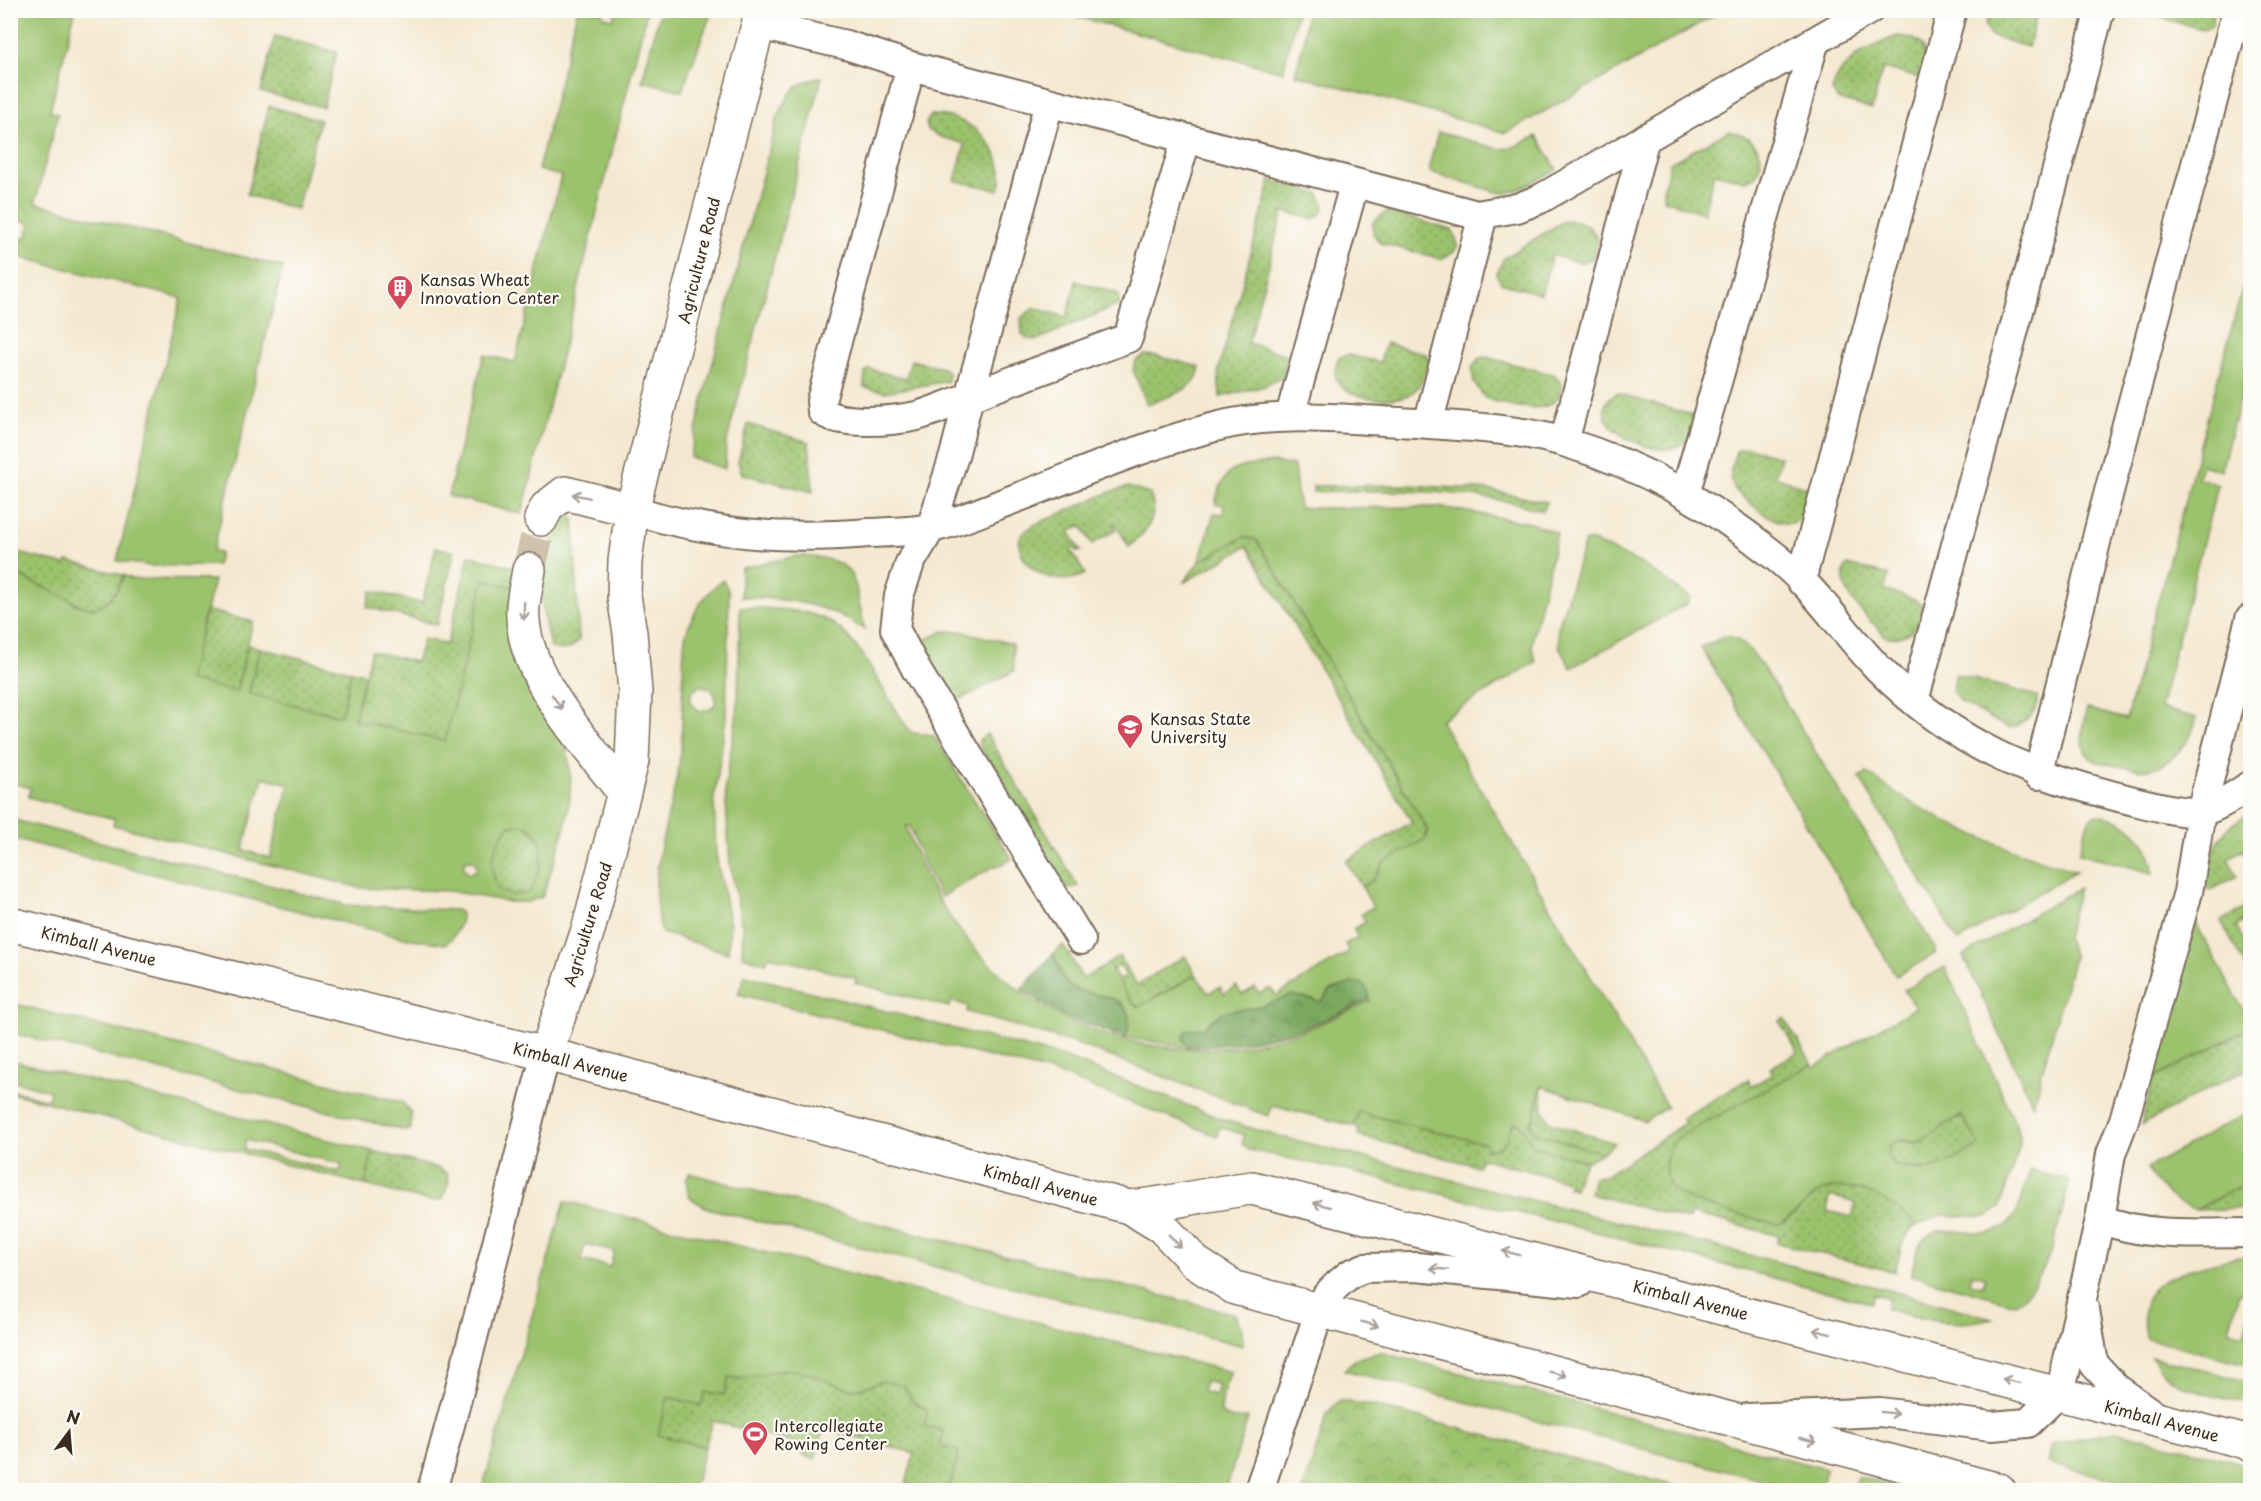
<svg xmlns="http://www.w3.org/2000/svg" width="2261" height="1501" viewBox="0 0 2261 1501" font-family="'Playpen Sans',sans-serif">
<defs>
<pattern id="forest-crowns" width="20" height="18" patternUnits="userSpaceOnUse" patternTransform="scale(1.5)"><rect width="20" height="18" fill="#7ca860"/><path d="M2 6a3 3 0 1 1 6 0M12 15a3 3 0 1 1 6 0" fill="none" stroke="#67894f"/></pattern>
<pattern id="park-crowns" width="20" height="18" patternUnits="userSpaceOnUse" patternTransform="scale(1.5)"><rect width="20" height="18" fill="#9bc26d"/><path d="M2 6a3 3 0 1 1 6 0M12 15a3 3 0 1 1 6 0" fill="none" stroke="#809e59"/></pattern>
<pattern id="garden-dots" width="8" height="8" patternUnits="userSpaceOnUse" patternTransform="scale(1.5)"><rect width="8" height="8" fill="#9bc26d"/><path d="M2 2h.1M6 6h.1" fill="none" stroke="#809e59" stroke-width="1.8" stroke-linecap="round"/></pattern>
</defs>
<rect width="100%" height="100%" fill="#fdfcf7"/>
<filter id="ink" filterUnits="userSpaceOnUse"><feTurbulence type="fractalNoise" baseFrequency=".0167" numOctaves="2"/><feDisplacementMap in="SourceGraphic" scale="12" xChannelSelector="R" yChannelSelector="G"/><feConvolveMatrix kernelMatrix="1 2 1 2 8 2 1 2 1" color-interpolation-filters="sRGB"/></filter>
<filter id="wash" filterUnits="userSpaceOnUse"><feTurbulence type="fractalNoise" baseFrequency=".008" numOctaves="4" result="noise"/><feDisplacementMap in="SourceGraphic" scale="24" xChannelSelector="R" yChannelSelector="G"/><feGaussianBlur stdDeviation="1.35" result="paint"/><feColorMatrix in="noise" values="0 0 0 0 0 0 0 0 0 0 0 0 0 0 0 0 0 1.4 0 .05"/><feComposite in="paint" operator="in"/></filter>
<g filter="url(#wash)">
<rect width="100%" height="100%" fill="#f4e8d0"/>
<path fill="#9bc26d" stroke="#6b7646" stroke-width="1.5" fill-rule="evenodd" d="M 11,10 L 75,11 L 50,111 L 58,114 L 35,203 L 283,267 L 213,551 L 220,553 L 217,565 L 150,566 L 117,561 L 181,298 L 11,255 L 11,235 L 26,239 L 30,223 L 12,218 L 11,224 Z
M 577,11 L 604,11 L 602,16 L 613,19 L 616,11 L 647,11 L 522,514 L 448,496 L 484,355 L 515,362 L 561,176 L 538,170 Z
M 660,11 L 712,11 L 682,91 L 642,81 Z
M 1055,11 L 1297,10 L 1297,11 L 1283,72 Z
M 1307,11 L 1307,10 L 1722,11 L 1506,133 L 1295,74 L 1303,45 Z
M 822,77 L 726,444 L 725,469 L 690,457 L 704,396 L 777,119 C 790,92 791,84 822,77 Z
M 1438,132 L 1499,149 L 1511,148 L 1537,136 L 1557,170 L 1517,190 L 1506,193 L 1496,192 L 1430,172 L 1430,163 Z
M 2250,260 L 2250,359 L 2221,471 L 2202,465 L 2198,478 L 2218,484 L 2160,708 L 2197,718 C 2192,740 2173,765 2149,769 C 2137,771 2123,767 2112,765 C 2103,763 2092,762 2087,754 C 2078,741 2083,723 2087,709 L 2126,719 Z
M 1273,462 L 1294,466 L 1299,508 L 1440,507 L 1531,523 L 1557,533 L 1533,636 L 1532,647 L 1536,662 L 1440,720 L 1667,1107 L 1645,1121 L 1541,1086 L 1534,1118 L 1530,1124 L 1535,1132 L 1602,1153 L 1587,1161 L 1536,1147 L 1531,1143 L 1520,1124 L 1512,1125 C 1509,1140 1501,1151 1485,1149 L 1487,1145 L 1358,1112 L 1354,1126 L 1272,1105 L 1268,1116 L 1077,1044 L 967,1012 L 968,1006 L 951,1001 L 949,1007 L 855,983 L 856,978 L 769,956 L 766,963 L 742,956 L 743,931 L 730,864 L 725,787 L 738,706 L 740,607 C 766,609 798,608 822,618 C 864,635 883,700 912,733 L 933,735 L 1012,859 L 997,867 L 996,865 L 941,897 L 923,863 L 910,826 L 906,826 C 950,966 1074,1060 1223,1048 C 1276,1044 1323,1024 1370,1001 L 1368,991 L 1352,983 L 1331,990 L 1321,1002 L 1292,995 L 1262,1006 L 1240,1010 L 1212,1019 L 1205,1027 L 1183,1039 L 1188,1047 L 1126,1038 C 1141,984 1091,1004 1068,984 C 1060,976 1059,964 1053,954 L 1063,945 L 1083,979 L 1109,963 L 1128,997 L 1138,1007 L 1196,975 L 1208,993 L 1220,987 L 1224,994 L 1236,986 L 1242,995 L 1255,987 L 1259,994 L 1271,988 L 1276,996 L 1349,952 L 1345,944 L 1358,937 L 1353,929 L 1366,922 L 1361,914 L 1373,907 L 1362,887 L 1374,880 L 1383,863 L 1427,837 L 1427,829 L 1257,540 L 1244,537 L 1199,562 L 1214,513 L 1223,514 L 1224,505 L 1215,504 C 1224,464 1238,467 1273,462 Z
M 1585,541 L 1591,541 L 1640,563 L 1690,597 L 1688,603 L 1571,668 L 1559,646 L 1558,628 Z
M 797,556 C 863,557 852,579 865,630 C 824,602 790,599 741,597 L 741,568 Z
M 10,572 L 64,596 L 77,605 L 94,608 L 122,581 L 123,575 L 133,579 L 214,580 L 200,634 L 236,692 L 248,645 L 260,648 L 249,693 L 341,716 L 351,671 L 365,674 L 354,720 L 445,740 L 484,579 L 517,588 L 560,731 C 585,786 561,843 542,897 L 527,902 L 509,902 L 449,891 L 361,888 L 113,825 L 115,819 L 28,797 L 31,788 L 11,783 ZM 263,777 L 289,784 L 270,858 L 243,850 ZM 470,860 L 475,861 L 477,870 L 468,874 L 463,866 L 465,861 Z
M 723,580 L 729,592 L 726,719 L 714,799 L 716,854 L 730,925 L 728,953 L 662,933 C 643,872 673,817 680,757 C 685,717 680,677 685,637 C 692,614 703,594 723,580 ZM 700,686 L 711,688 L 716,698 L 715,704 L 711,709 L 700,711 L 691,704 L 691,693 Z
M 944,631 L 960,631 L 1013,644 L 1014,671 L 955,702 L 925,653 L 923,641 Z
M 1726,636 C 1751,641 1762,668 1776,687 L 1936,950 L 1935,954 L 1896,976 L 1701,647 Z
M 1867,773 C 1935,823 1996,846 2076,871 L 1958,941 L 1859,777 Z
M 2095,815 C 2126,816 2152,842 2153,873 L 2079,853 L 2088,822 Z
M 10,819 L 347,905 L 456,910 L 461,913 C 462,924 454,938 445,944 L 400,937 L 11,838 Z
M 2079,888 L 2066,937 L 2074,957 L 2033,1105 L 1963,956 Z
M 2194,920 L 2250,1022 L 2250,1028 L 2153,1079 Z
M 1945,967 L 2020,1134 L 2020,1145 L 2000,1207 L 1986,1217 L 1940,1215 L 1916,1226 C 1907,1214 1895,1208 1882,1201 C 1837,1177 1818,1192 1783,1223 L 1777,1224 C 1753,1218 1692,1206 1675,1191 C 1667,1184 1664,1172 1666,1161 C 1667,1151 1671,1144 1679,1137 L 1812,1064 L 1814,1067 L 1915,1008 L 1904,990 ZM 1961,1115 L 1916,1170 L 1889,1145 L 1904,1140 L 1918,1143 Z
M 745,975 L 1064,1057 L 1227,1121 L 1267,1133 L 1888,1290 L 1992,1318 C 1954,1329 1923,1319 1886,1309 L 1889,1298 L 1874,1294 L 1871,1303 L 1565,1224 L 1339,1169 L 1249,1150 L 1242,1144 L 1244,1135 L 1220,1127 L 1217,1136 L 1058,1074 L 738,994 Z
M 11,1003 L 402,1102 L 411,1113 L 411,1129 L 407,1128 L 407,1131 L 11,1033 Z
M 10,1060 L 373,1151 L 365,1185 L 11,1093 L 11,1090 L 48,1100 L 50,1091 L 11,1080 ZM 246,1140 L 342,1164 L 340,1172 L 244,1149 Z
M 2250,1111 L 2250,1181 L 2196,1210 C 2174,1203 2158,1188 2147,1168 Z
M 2030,1170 L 2070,1181 C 2058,1224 2052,1275 2016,1304 L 1911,1275 C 1914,1266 1915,1253 1920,1244 C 1941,1210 1989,1256 2015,1215 C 2023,1202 2026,1184 2030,1170 ZM 1972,1274 L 1985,1277 L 1983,1286 L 1970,1283 Z
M 689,1173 L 860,1219 L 1235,1314 L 1242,1330 L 1243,1346 L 707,1208 L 689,1197 L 686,1181 Z
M 565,1201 L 1231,1372 C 1225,1382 1221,1402 1221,1414 L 1232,1419 L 1248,1418 L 1226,1490 L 949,1490 L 958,1452 L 940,1446 L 923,1426 L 928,1410 L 913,1402 L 909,1394 L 882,1381 L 863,1388 L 848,1389 L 830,1382 L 729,1378 L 724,1396 L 701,1405 L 659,1435 L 705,1447 L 693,1490 L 482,1490 ZM 585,1244 L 614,1251 L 610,1267 L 581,1260 ZM 1205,1381 L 1218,1385 L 1215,1395 L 1202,1392 Z
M 2238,1257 L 2250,1258 L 2250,1295 L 2239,1292 L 2229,1330 L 2244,1334 L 2250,1307 L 2250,1365 L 2147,1339 C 2127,1273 2195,1269 2238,1257 Z
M 1380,1352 L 1826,1469 L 1822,1485 L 1842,1490 L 1798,1490 L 1344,1370 L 1355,1360 Z
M 2152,1357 L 2250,1382 L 2250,1404 C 2216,1396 2170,1392 2152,1357 Z
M 2115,1431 L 2250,1465 L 2250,1490 L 2155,1490 L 2048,1463 L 2052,1444 Z
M 1857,1477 L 1913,1490 L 1853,1490 Z"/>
<path fill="url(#forest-crowns)" stroke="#5c693f" stroke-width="1.5" d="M 1053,954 C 1059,964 1060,976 1068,984 C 1091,1004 1141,984 1126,1038 L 1064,1016 L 1022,989 Z
M 1352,983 L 1362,983 L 1368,991 L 1369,999 C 1308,1031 1257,1045 1188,1047 L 1183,1038 L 1187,1030 L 1205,1027 L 1223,1012 L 1262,1006 L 1292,995 L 1321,1002 L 1331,990 Z"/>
<path fill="url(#park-crowns)" stroke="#6b7646" stroke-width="1.5" d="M 1339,1401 L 1371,1405 L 1691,1490 L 1303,1490 L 1328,1412 Z"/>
<path fill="url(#garden-dots)" stroke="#6b7646" stroke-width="1.5" fill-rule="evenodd" d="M 1990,11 L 2038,11 L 2028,47 L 1990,36 L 1985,25 Z
M 2134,11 L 2214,11 L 2212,26 L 2202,29 Z
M 275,36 L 337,52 L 323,107 L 261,92 Z
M 1897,36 C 1925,37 1928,49 1923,74 L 1916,77 L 1883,68 L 1872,109 L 1837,99 L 1832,90 C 1842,57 1869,48 1897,36 Z
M 269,106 L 320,120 L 297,209 L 247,195 Z
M 931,115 C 961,114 991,134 999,163 C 1002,172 1003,181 999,190 L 955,181 L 965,144 L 941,137 L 928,130 L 926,123 Z
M 1729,131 C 1753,135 1770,153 1755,177 L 1745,181 L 1714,173 L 1704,213 L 1664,200 L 1663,190 L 1670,163 Z
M 1271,180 L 1319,194 L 1324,205 L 1323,212 L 1313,219 L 1283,212 L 1248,343 L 1285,354 L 1287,360 L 1283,377 L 1265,386 L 1220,397 L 1218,372 Z
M 1387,211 L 1452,230 L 1457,241 L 1457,247 L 1453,253 L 1442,259 L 1380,243 L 1373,233 L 1373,222 Z
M 1572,220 C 1591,223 1607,240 1592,259 L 1580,263 L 1552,255 L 1541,294 L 1501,283 L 1496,274 L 1504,258 L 1562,222 Z
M 1076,281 L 1117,293 L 1120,304 L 1037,340 L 1028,339 L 1022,334 L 1021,318 L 1034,308 L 1067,317 Z
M 1386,343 L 1426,354 C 1431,360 1428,364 1426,371 C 1423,380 1419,389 1410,394 C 1389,406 1316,398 1340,357 L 1348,355 L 1380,362 Z
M 1145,355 L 1157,356 L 1200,367 C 1198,391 1166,397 1147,404 L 1133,370 L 1136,361 Z
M 1486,357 L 1555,375 L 1562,384 C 1561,421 1506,406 1485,398 L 1474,383 L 1472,368 L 1479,358 Z
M 911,360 L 943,368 L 948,372 L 948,381 L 885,392 L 864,387 L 865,372 L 870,369 L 906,379 Z
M 1617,393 L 1692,415 L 1694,421 L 1687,442 C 1677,447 1670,451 1659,449 C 1637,446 1589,425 1610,397 Z
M 748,424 L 809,442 L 813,492 L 742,474 L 738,462 Z
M 1749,448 L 1781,457 L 1775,476 L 1812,490 C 1810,498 1809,506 1805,513 C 1790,542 1749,502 1735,490 C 1727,476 1732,465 1736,451 Z
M 1409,485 L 1489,490 L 1547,502 L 1543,511 C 1470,488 1388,490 1313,492 L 1313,486 Z
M 1128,487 L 1150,494 C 1160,515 1145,534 1129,547 L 1115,523 L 1113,524 L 1116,530 L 1092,544 L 1081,525 L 1069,532 L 1081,551 L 1078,552 L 1074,547 L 1071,550 L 1085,574 C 1061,588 1021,574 1019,542 L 1021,535 L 1034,525 L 1110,492 Z
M 570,516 L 574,519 L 579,640 C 571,651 562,652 550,647 C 548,635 544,622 543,610 C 541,587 546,526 570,516 Z
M 1244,537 L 1256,540 L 1261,547 L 1427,829 L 1424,840 L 1383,863 L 1374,880 L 1362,887 L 1346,861 L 1412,822 L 1247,546 L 1183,583 L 1199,562 Z
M 436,547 L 455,552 L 437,625 L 367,607 L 371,591 L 422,603 Z
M 11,551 L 66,565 L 67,561 L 123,575 C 119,591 106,609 87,608 L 11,572 Z
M 469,555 L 521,569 L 517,588 L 484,580 L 445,741 L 354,720 L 371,651 L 416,662 L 423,639 L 447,644 Z
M 1847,565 L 1889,575 L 1884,590 L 1913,599 L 1922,605 C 1924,626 1905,642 1885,636 C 1870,619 1832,589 1847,565 Z
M 206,610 L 253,622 L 236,692 L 188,680 Z
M 260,648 L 351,671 L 341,716 L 249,694 Z
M 1956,674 L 2037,696 C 2039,713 2024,726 2008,728 L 1961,702 L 1952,691 Z
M 987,734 L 1078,886 L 1069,889 L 1062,883 L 979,744 L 979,740 Z
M 2246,816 L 2250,823 L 2250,862 L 2243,850 L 2228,858 L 2237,876 L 2210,891 L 2203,889 C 2210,859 2216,830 2246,816 Z
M 525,825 C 552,837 542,873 529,893 L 511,895 L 499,891 C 487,865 491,849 509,826 Z
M 2250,905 L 2250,917 L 2236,926 L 2250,952 L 2250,976 L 2221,921 Z
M 1119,956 L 1137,985 L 1185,956 L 1196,975 L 1138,1007 L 1128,997 L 1119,981 L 1126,977 L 1120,965 L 1112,970 L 1109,963 Z
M 1784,1018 L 1812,1064 L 1679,1137 C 1671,1144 1667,1151 1666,1161 C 1664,1172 1667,1184 1675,1191 C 1692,1206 1754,1218 1777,1224 C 1795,1219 1805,1199 1821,1191 C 1851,1177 1898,1203 1916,1226 C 1900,1238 1900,1255 1895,1272 L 1777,1243 L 1779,1236 L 1691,1213 L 1689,1220 L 1590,1194 L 1594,1177 L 1605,1176 L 1685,1123 L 1682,1118 L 1748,1079 L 1752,1086 L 1773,1074 L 1770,1068 L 1798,1052 L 1779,1021 ZM 1830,1196 L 1856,1203 L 1852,1217 L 1827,1211 Z
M 2250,1028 L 2250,1067 L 2141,1125 L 2153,1079 Z
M 1541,1086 L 1543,1109 L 1550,1122 L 1614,1143 L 1602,1153 L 1535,1133 L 1530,1124 L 1534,1118 Z
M 1358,1112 L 1487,1144 L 1486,1149 C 1507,1152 1506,1134 1515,1122 C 1526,1127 1526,1141 1536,1147 L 1587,1161 L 1579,1173 L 1574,1189 L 1568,1187 L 1569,1182 L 1481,1158 L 1478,1166 L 1358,1136 L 1359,1128 L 1354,1126 Z
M 1961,1115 L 1980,1145 C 1946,1164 1933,1176 1894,1165 L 1888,1157 L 1889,1145 C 1900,1136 1906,1144 1918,1143 Z
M 373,1151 L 437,1168 L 447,1173 L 449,1181 L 442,1200 L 428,1201 L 365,1185 Z
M 2250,1181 L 2250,1208 L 2196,1210 Z
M 784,1369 L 805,1372 L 848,1389 L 863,1388 L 882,1381 L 904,1386 L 913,1402 L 928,1410 L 924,1426 L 944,1431 L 940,1446 L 959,1452 L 949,1490 L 928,1490 L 906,1484 L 914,1453 L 824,1429 L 815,1459 L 801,1455 L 803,1446 L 713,1421 L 705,1447 L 658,1435 L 668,1397 L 701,1405 L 705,1392 L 724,1395 L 729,1377 L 741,1379 Z"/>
</g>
<g filter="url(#ink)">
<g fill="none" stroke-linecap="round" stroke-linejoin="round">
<path stroke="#cfc2ac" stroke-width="33" stroke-dasharray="33 16" stroke-linecap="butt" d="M 529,570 L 541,519"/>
<g stroke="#7c6c5c" stroke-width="32">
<path id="service" d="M 759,25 L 846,45 L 911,66 L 1477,215 L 1517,208 L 1540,199 L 1869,10
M 911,66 L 821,401 L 822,411 C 839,426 894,421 917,416 C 934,411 952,403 969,397 L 1049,103
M 1290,416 L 1354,185
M 1428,424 L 1483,215
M 1564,442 L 1645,138
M 1685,494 L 1814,44
M 632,510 C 716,535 782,540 869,533 C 889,532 911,532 931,528 C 956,523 982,511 1006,502 C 1075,476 1144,445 1215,427 C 1276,411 1338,419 1400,422 C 1455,426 1514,427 1567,443 C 1646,467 1712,506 1776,557 C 1816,589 1843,632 1878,668 C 1955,746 2029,775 2134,801 C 2151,805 2187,815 2203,811 C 2219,807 2236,794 2250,786
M 1801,581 L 1952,10
M 1914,701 L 2100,10
M 2038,775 L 2102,518 L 2237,10
M 1081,940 L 917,671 L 895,629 L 899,596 L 910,563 L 931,528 L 954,456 L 969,397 L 1128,338 L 1186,140
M 2100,1219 C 2149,1238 2199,1233 2250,1233
M 2085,1310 L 2094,1364 L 2116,1388 L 2154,1415
M 1747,1418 L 1880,1412 L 1991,1426 L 2028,1423 L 2059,1393 L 2065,1373 L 2100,1219 L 2111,1154 L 2124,1120 L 2188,892 L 2201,812 L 2250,619
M 432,1490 C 473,1346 507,1199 546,1054
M 1259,1490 L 1320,1310 L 1327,1295 L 1338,1284 L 1350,1274 L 1364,1268 L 1416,1267 L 1579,1283"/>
</g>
<g stroke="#7c6c5c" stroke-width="36">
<path id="minor" d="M 541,519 L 547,507 L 565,493 L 632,510
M 529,570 C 527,582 524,594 523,606 C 518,673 587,743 624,793
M 546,1054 L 589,927 L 632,761 L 635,691 L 630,633 L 624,596 L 625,561 L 632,510 L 762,10"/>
</g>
<g stroke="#7c6c5c" stroke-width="36">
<path id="secondary" d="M 10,924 L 546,1054 L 1129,1207 L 1162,1227 L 1196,1263 L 1235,1288 L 1999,1490
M 1129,1207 C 1170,1204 1210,1193 1252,1188 L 2250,1443"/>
</g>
<use href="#service" stroke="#fff" stroke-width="28"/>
<use href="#minor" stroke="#fff" stroke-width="33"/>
<use href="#secondary" stroke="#fff" stroke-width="33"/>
</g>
<defs><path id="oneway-shaft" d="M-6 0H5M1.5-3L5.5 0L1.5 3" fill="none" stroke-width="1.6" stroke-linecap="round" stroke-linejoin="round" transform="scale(1.5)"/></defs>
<g stroke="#a79f9a">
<use href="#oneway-shaft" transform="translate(581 496) rotate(-168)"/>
<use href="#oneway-shaft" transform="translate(524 611) rotate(91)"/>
<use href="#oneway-shaft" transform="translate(557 702) rotate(55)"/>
<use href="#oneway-shaft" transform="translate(1322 1205) rotate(-166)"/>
<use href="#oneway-shaft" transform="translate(1175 1241) rotate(46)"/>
<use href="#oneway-shaft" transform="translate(1511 1253) rotate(-166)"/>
<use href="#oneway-shaft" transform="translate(1439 1269) rotate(-176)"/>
<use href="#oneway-shaft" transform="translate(1370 1324) rotate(15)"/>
<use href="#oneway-shaft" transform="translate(1822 1332) rotate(-166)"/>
<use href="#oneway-shaft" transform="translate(1558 1374) rotate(15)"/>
<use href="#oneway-shaft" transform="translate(2011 1381) rotate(-166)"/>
<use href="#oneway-shaft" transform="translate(1890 1413) rotate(7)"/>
<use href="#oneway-shaft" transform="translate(1808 1440) rotate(15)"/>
</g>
</g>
<defs>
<g id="building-pin" transform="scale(1.35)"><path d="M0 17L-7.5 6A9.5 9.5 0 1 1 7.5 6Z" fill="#d1495b" stroke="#fdfcf7"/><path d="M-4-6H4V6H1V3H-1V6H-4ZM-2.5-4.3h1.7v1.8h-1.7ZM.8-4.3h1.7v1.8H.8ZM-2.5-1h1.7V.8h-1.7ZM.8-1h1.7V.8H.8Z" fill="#fff"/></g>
<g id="university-pin" transform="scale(1.35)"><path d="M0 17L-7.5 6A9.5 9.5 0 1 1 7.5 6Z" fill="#d1495b" stroke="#fdfcf7"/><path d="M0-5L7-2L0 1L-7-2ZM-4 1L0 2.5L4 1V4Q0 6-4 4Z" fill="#fff"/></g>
<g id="stadium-pin" transform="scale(1.35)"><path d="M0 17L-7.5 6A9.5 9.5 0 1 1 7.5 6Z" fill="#d1495b" stroke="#fdfcf7"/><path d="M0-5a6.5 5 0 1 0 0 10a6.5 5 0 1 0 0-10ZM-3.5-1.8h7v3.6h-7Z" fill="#fff"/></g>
</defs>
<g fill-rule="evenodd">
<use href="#building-pin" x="400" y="288"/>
<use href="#university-pin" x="1130" y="727"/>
<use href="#stadium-pin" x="755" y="1434"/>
</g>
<g text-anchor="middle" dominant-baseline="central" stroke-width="4.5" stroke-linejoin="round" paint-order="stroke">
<g font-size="16" fill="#3b2a1e" stroke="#fdfcf7">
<text transform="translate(698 260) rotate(-76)">Agriculture Road</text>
<text transform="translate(587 924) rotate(-73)">Agriculture Road</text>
<text transform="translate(99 945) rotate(14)">Kimball Avenue</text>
<text transform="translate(571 1061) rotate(14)">Kimball Avenue</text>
<text transform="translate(1041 1184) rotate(15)">Kimball Avenue</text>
<text transform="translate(1691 1299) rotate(14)">Kimball Avenue</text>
<text transform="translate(2162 1420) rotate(15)">Kimball Avenue</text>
</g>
<g font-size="16" fill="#3b2a1e" stroke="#fdfcf7" text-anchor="start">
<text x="420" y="279">Kansas Wheat<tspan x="420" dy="18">Innovation Center</tspan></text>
<text x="1150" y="718">Kansas State<tspan x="1150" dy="18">University</tspan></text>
<text x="774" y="1425">Intercollegiate<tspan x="774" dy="18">Rowing Center</tspan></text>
</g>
</g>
<rect width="2261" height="1501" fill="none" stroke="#fdfcf7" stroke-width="36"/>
<g transform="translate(69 1432) rotate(16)" stroke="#fdfcf7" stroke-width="4.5" paint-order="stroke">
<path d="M0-4.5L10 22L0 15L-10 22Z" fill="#3b2a1e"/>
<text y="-9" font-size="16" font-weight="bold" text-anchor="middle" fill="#3b2a1e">N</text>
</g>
</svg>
